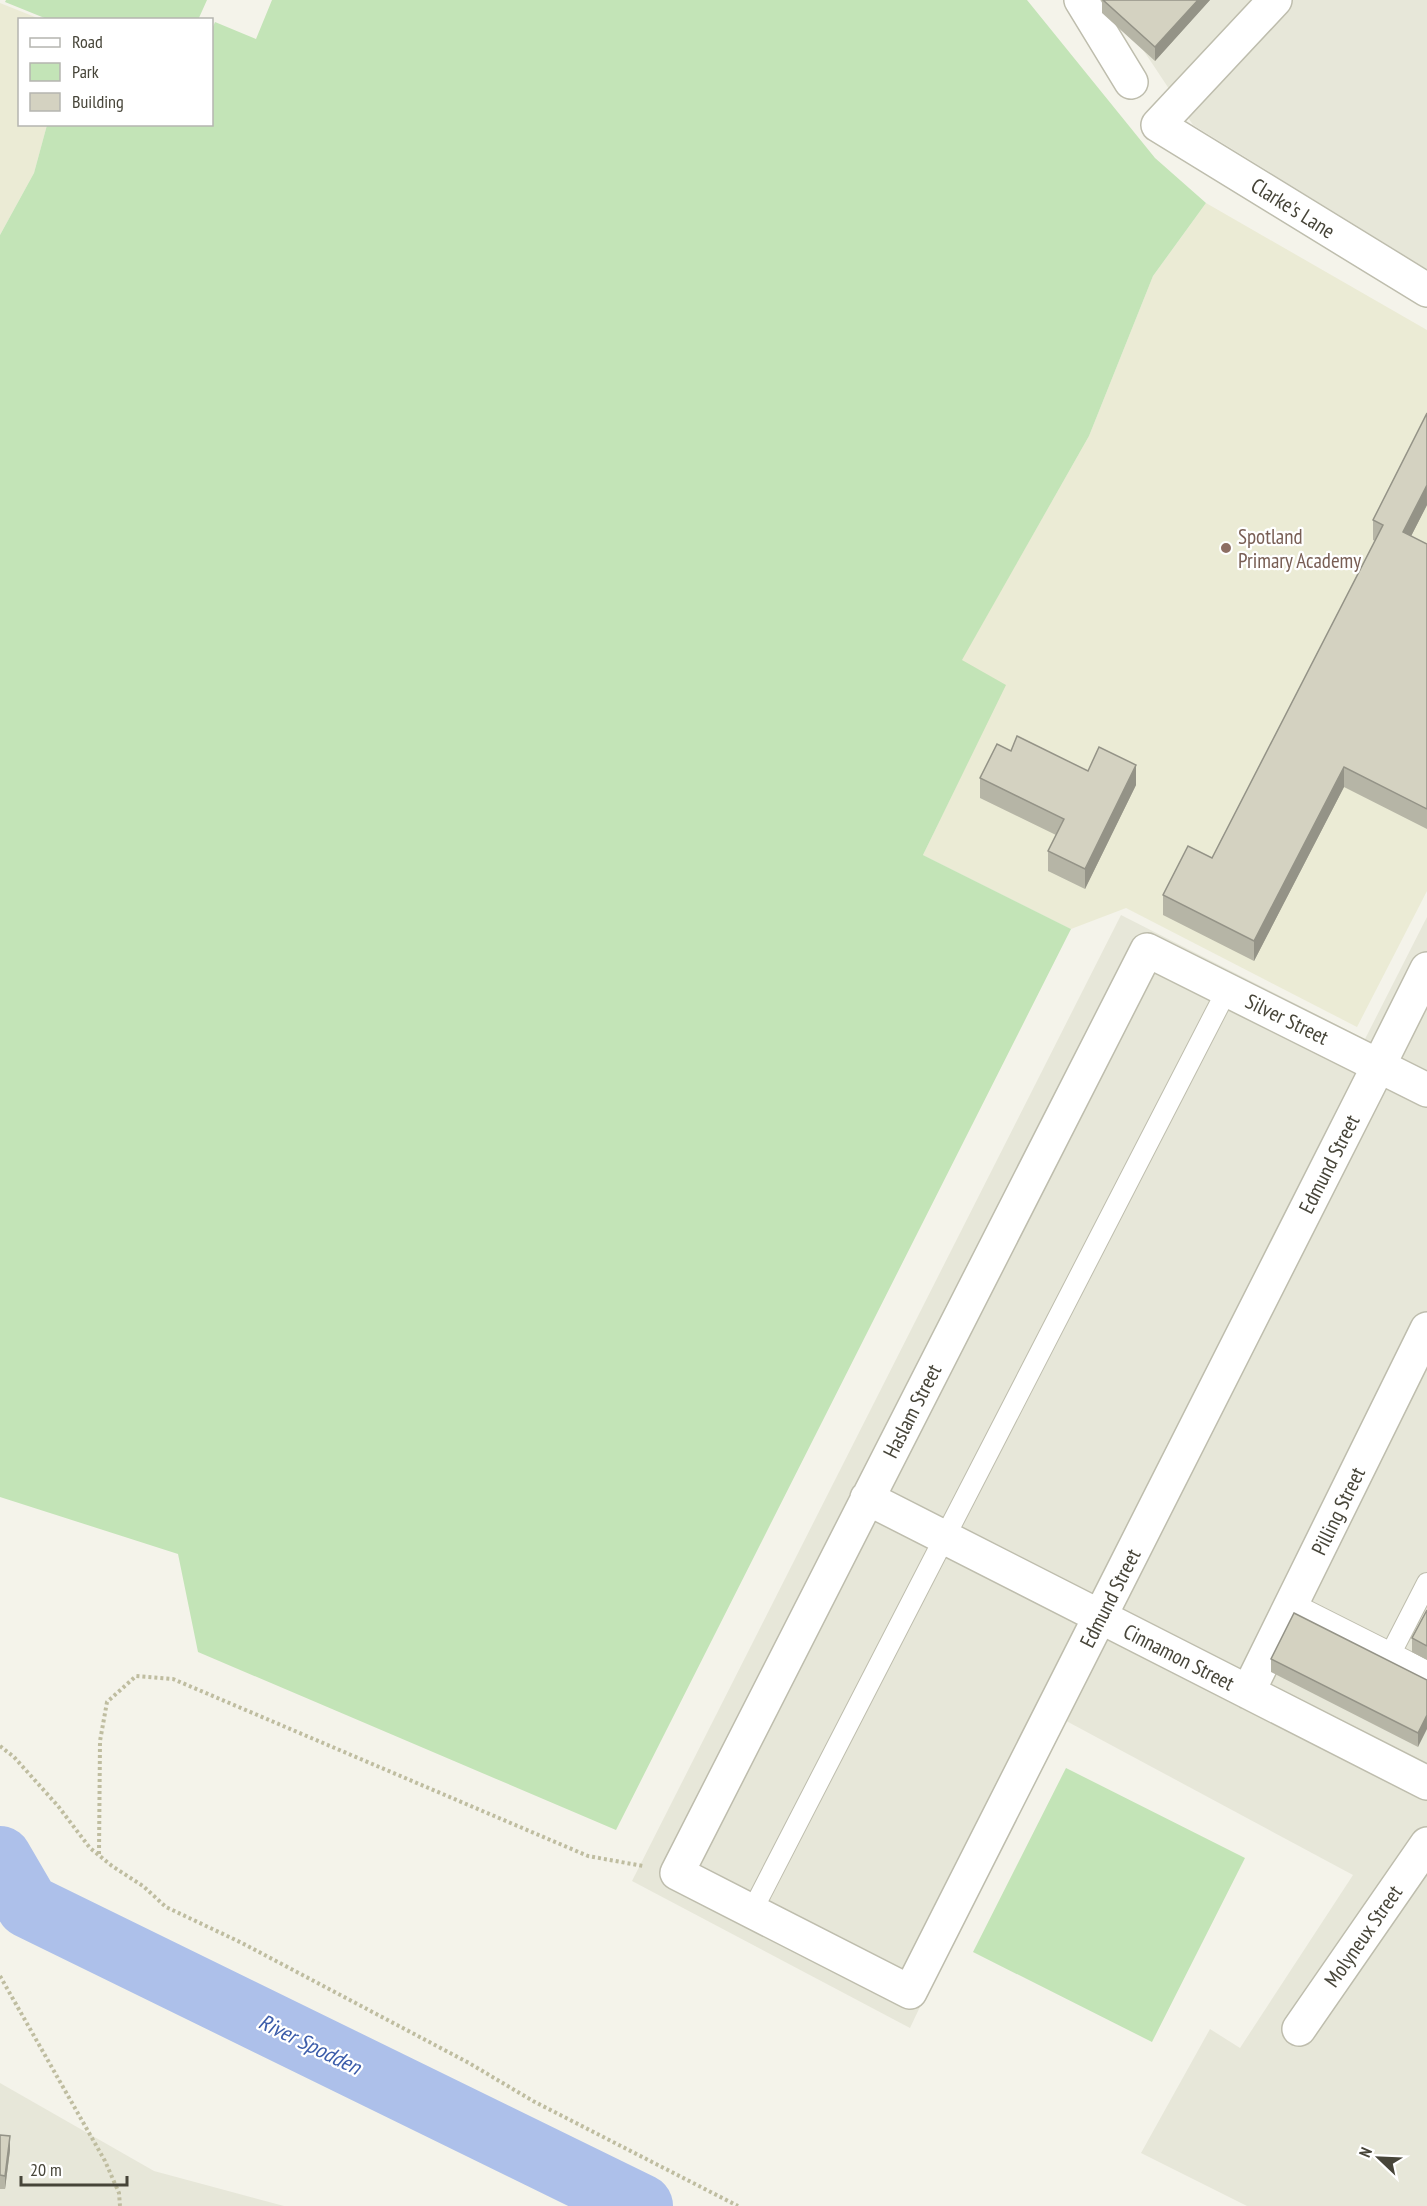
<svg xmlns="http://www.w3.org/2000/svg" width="1427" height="2206" viewBox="0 0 1427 2206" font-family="'PT Sans Narrow',sans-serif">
<rect width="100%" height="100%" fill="#f4f3ea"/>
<path fill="#e7e7d9" d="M 1110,0 L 1427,0 L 1427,269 L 1193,125 Z
M 1121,915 L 1365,1039 L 1427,917 L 1427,2206 L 1247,2206 L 1141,2153 L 1210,2029 L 1240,2048 L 1353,1875 L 1057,1716 L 910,2028 L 632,1881 Z
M 0,2083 L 154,2171 L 284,2206 L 0,2206 Z"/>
<path fill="#ebebd5" d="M 0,3 L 40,19 L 20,20 L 20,124 L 47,125 L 34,173 L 0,235 Z
M 1206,203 L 1427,330 L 1427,891 L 1357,1027 L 1126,908 L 1071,929 L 923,855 L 1005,685 L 961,661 L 1089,436 L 1153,276 Z"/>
<path fill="#c3e4b7" d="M 6,0 L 207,0 L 198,20 L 47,19 L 5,2 Z
M 272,0 L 1027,0 L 1155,158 L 1206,203 L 1153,276 L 1089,436 L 962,660 L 1006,685 L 923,855 L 1071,929 L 616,1830 L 198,1652 L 178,1554 L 0,1497 L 0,235 L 34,173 L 47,125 L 212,124 L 212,29 L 215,22 L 256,39 Z
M 1066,1768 L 1245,1858 L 1152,2042 L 973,1952 Z"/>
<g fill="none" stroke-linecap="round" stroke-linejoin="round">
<path stroke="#adc0ea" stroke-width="64" d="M 0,1858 L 28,1906 L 641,2206"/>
<g stroke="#bebdad" stroke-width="22">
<path id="lane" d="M 1292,1603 L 1427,1671
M 1391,1653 L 1427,1583
M 752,1911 L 1227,990"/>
</g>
<g stroke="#bebdad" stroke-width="36">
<path id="street" d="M 1081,0 L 1131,82
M 1275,0 L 1158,125 L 1427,290
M 1427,969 L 1379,1065 L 910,1992 L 677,1873 L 1147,950 L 1427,1090
M 867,1498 L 1427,1783
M 1248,1692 L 1427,1329
M 1299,2029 L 1427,1844"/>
</g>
<path stroke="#bfbda0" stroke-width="4" stroke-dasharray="3 3" stroke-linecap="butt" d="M 0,1746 L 14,1757 L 58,1806 L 90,1848 L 112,1866 L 143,1886 L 166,1907 L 242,1943 L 469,2063 L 533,2101 L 738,2206
M 99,1854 L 100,1741 L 107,1702 L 136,1676 L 173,1679 L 588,1856 L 643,1866
M 0,1976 L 105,2161 L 119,2193 L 120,2206"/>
<use href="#lane" stroke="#fff" stroke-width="20"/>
<use href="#street" stroke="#fff" stroke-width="33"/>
</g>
<path fill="#b6b5a6" d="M 1102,0 L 1210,0 L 1155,61 L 1102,13 Z
M 1427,505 L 1411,536 L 1427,544 L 1427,829 L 1344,787 L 1254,961 L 1163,915 L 1163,895 L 1212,858 L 1375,541 L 1373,540 L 1373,520 Z
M 1011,751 L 1088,771 L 1136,785 L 1085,889 L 1048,871 L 1048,851 L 1056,835 L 980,798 L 980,778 Z
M 1427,1610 L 1427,1660 L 1412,1652 L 1412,1638 Z
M 1271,1659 L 1427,1680 L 1418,1747 L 1271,1672 Z
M 0,2135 L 10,2150 L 5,2189 L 0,2189 Z"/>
<path fill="#949387" d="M 1198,0 L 1210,0 L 1155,61 L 1155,47 Z
M 1427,485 L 1427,505 L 1403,552 L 1403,532 Z
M 1136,765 L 1136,785 L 1085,889 L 1085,869 Z
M 1344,767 L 1344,787 L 1254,961 L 1254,941 Z
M 1427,1715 L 1427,1729 L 1418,1747 L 1418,1733 Z
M 10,2136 L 10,2150 L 5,2189 L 5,2176 Z"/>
<path fill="#d4d2c1" stroke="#949387" stroke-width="1.5" d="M 1103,0 L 1198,0 L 1155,47 Z
M 1427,413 L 1427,485 L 1403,532 L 1427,544 L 1427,809 L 1344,767 L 1254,941 L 1163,895 L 1188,846 L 1212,858 L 1383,525 L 1373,520 Z
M 1017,736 L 1088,771 L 1099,747 L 1136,765 L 1085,869 L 1048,851 L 1064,819 L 980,778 L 997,744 L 1011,751 Z
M 1427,1610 L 1427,1646 L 1412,1638 Z
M 1294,1613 L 1427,1680 L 1427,1715 L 1418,1733 L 1271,1659 Z
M 0,2135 L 10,2136 L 5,2176 L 0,2175 Z"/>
<circle fill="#8d6e63" stroke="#fff" stroke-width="2" cx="1226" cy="548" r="6"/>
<g text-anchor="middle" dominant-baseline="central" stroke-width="4.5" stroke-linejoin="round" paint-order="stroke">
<g font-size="21" fill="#474539" stroke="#fff">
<text transform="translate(1293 208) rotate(32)">Clarke's Lane</text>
<text transform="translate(1287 1019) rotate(26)">Silver Street</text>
<text transform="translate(1329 1164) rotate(-63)">Edmund Street</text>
<text transform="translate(912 1411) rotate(-63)">Haslam Street</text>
<text transform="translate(1338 1511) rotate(-64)">Pilling Street</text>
<text transform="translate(1110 1598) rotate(-63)">Edmund Street</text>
<text transform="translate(1179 1657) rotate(27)">Cinnamon Street</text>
<text transform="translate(1363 1936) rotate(-55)">Molyneux Street</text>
</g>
<g font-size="21" fill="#785e54" stroke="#fff" text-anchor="start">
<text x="1238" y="536">Spotland<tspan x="1238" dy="24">Primary Academy</tspan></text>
</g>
<g font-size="22" font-style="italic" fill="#3b5caa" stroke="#fff">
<text transform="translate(310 2044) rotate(26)">River Spodden</text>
</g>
</g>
<rect x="18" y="18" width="195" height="108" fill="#ffffff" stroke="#b5b5b0" stroke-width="1.5"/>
<rect x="30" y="38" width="30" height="9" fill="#ffffff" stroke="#b5b5b0" stroke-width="1.5"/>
<text x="72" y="48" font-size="18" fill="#474539">Road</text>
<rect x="30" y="63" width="30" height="18" fill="#c3e4b7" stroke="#b5b5b0" stroke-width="1.5"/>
<text x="72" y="78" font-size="18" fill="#474539">Park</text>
<rect x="30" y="93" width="30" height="18" fill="#d4d2c1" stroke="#b5b5b0" stroke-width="1.5"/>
<text x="72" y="108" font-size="18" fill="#474539">Building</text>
<g transform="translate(1379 2158) rotate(293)" stroke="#ffffff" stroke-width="4.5" paint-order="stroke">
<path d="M0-4.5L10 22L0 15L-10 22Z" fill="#474539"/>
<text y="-9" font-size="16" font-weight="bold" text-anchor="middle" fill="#474539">N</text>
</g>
<path d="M21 2176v9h106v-9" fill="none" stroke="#474539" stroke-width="3"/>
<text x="30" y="2176" font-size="18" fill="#474539" stroke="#ffffff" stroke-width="4.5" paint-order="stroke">20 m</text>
</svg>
